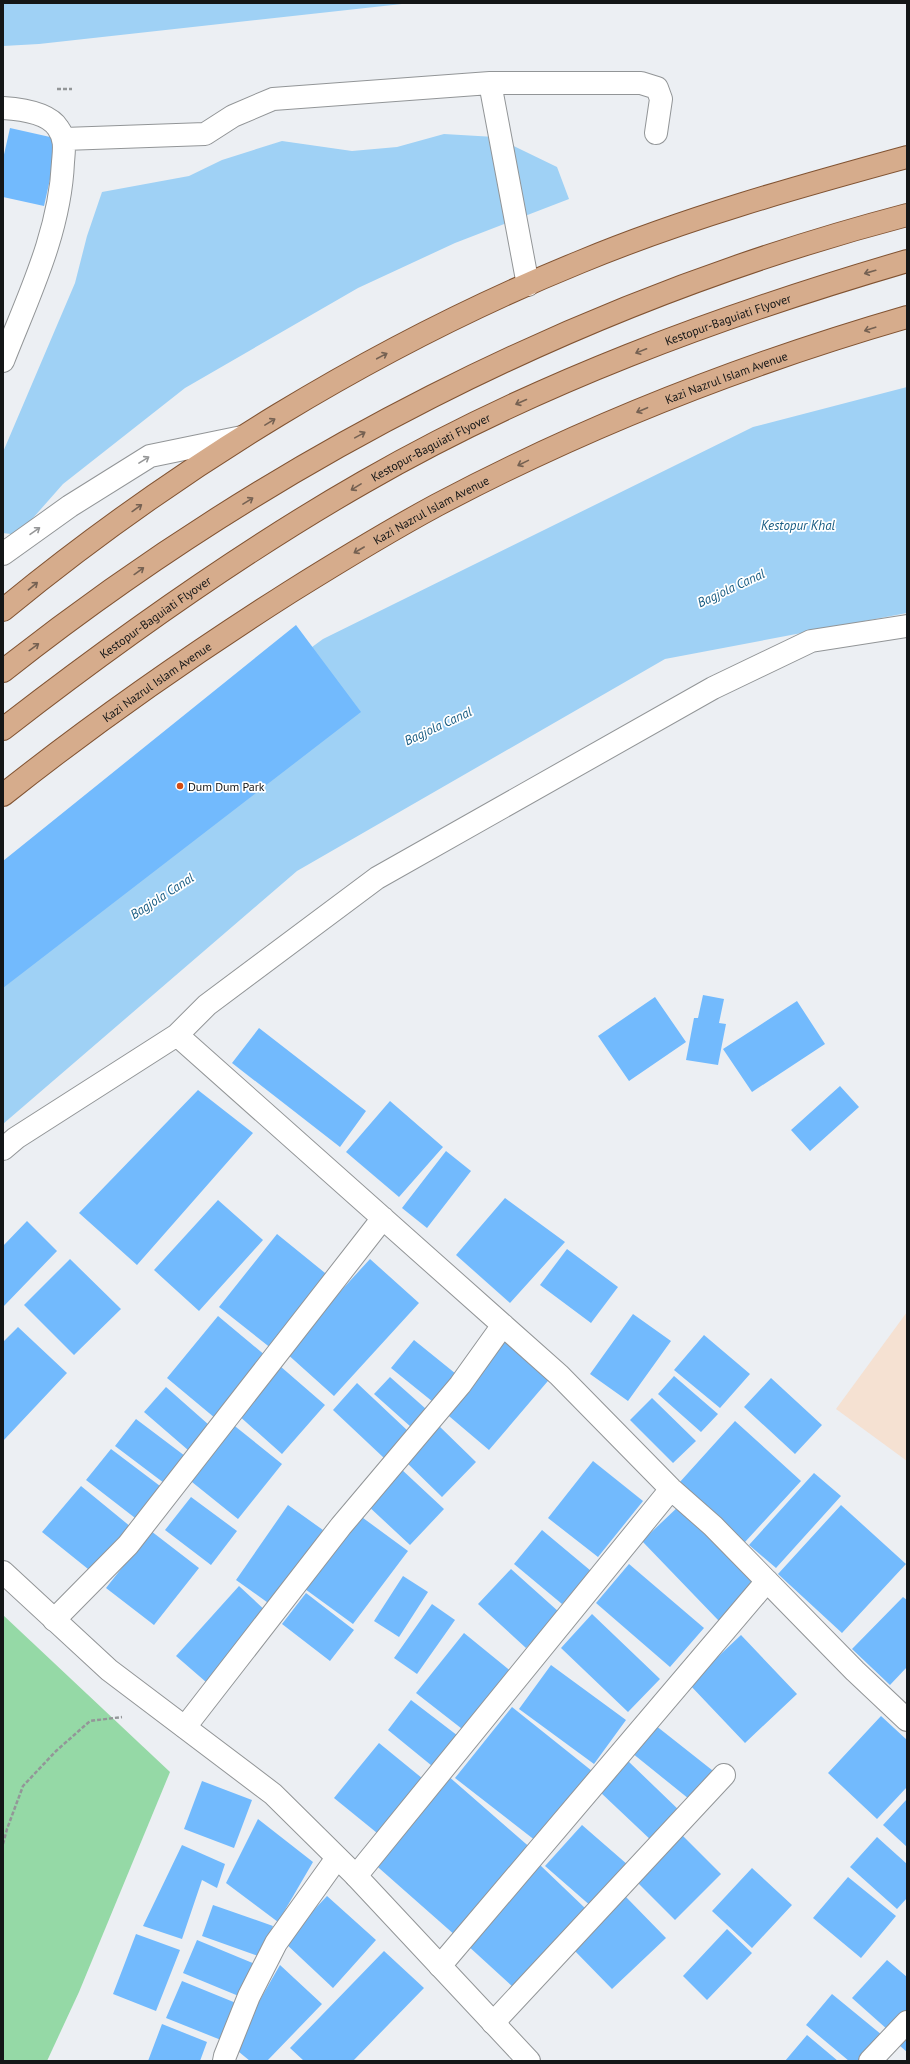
<svg xmlns="http://www.w3.org/2000/svg" width="910" height="2064" viewBox="0 0 910 2064" font-family="'PT Sans',sans-serif">
<rect width="100%" height="100%" fill="#eceff3"/>
<path fill="#f5e1d2" d="M 907,1312 L 907,1461 L 836,1409 Z"/>
<path fill="#95d9a6" d="M 3,1615 L 170,1772 L 79,1992 L 47,2061 L 3,2061 Z"/>
<path fill="#9fd1f5" d="M 3,3 L 411,3 L 39,44 L 3,46 Z
M 444,134 L 495,137 L 557,167 L 569,199 L 455,243 L 358,288 L 185,388 L 63,484 L 18,535 L 3,533 L 3,452 L 75,283 L 87,236 L 102,192 L 189,176 L 222,160 L 282,141 L 352,151 L 397,147 Z
M 907,387 L 907,613 L 665,659 L 297,871 L 3,1124 L 3,874 L 323,639 L 753,427 Z"/>
<path fill="#72bafd" d="M 10,128 L 59,139 L 44,206 L 3,197 L 3,159 Z
M 296,625 L 361,712 L 3,988 L 3,861 Z
M 703,995 L 724,999 L 719,1023 L 726,1024 L 718,1065 L 686,1060 L 694,1018 L 698,1018 Z
M 655,997 L 686,1042 L 629,1081 L 598,1036 Z
M 797,1001 L 825,1044 L 752,1092 L 723,1049 Z
M 259,1028 L 366,1111 L 340,1147 L 232,1063 Z
M 840,1086 L 859,1107 L 810,1151 L 791,1130 Z
M 198,1090 L 253,1133 L 137,1265 L 79,1213 Z
M 390,1101 L 443,1147 L 399,1197 L 346,1152 Z
M 446,1151 L 471,1171 L 427,1228 L 402,1208 Z
M 505,1198 L 565,1242 L 510,1303 L 456,1255 Z
M 218,1200 L 263,1240 L 199,1311 L 154,1270 Z
M 27,1221 L 57,1251 L 3,1307 L 3,1246 Z
M 277,1234 L 330,1277 L 272,1349 L 219,1307 Z
M 567,1249 L 618,1287 L 591,1323 L 540,1285 Z
M 70,1259 L 121,1309 L 74,1355 L 24,1305 Z
M 370,1259 L 419,1303 L 334,1396 L 285,1352 Z
M 633,1314 L 671,1341 L 628,1401 L 590,1374 Z
M 218,1316 L 266,1356 L 215,1418 L 167,1378 Z
M 18,1327 L 67,1373 L 3,1441 L 3,1342 Z
M 704,1335 L 750,1374 L 720,1408 L 674,1370 Z
M 508,1336 L 553,1375 L 489,1450 L 443,1411 Z
M 414,1340 L 461,1378 L 438,1406 L 391,1368 Z
M 280,1366 L 325,1405 L 282,1454 L 237,1414 Z
M 674,1376 L 718,1414 L 701,1432 L 658,1394 Z
M 390,1377 L 426,1409 L 411,1427 L 374,1394 Z
M 771,1378 L 822,1425 L 795,1454 L 744,1407 Z
M 357,1383 L 409,1432 L 384,1458 L 333,1410 Z
M 166,1387 L 209,1425 L 188,1450 L 144,1412 Z
M 652,1398 L 696,1441 L 673,1463 L 630,1420 Z
M 136,1419 L 185,1456 L 164,1483 L 115,1446 Z
M 735,1421 L 801,1481 L 745,1542 L 679,1483 Z
M 231,1423 L 282,1464 L 238,1519 L 187,1478 Z
M 437,1424 L 476,1462 L 442,1497 L 402,1458 Z
M 111,1449 L 164,1489 L 139,1521 L 86,1480 Z
M 593,1461 L 643,1501 L 598,1557 L 548,1518 Z
M 400,1468 L 444,1509 L 410,1545 L 366,1504 Z
M 814,1473 L 841,1496 L 776,1568 L 749,1545 Z
M 81,1486 L 131,1527 L 93,1573 L 42,1532 Z
M 191,1497 L 237,1531 L 211,1565 L 165,1530 Z
M 288,1505 L 323,1530 L 271,1605 L 236,1580 Z
M 680,1505 L 757,1585 L 719,1621 L 642,1541 Z
M 841,1505 L 906,1564 L 842,1633 L 778,1574 Z
M 359,1515 L 408,1551 L 353,1624 L 305,1589 Z
M 542,1530 L 591,1571 L 562,1604 L 514,1564 Z
M 151,1531 L 199,1568 L 154,1625 L 106,1588 Z
M 629,1564 L 704,1628 L 670,1667 L 596,1603 Z
M 511,1569 L 559,1612 L 526,1648 L 478,1604 Z
M 403,1576 L 428,1592 L 399,1637 L 374,1621 Z
M 239,1586 L 268,1613 L 206,1682 L 176,1656 Z
M 306,1593 L 354,1630 L 330,1661 L 282,1624 Z
M 903,1597 L 907,1600 L 907,1667 L 890,1685 L 852,1649 Z
M 432,1604 L 455,1620 L 417,1674 L 394,1658 Z
M 592,1614 L 660,1679 L 628,1712 L 561,1648 Z
M 464,1633 L 513,1673 L 466,1732 L 416,1693 Z
M 741,1635 L 797,1694 L 745,1743 L 689,1684 Z
M 551,1665 L 626,1720 L 594,1764 L 519,1709 Z
M 411,1700 L 462,1739 L 437,1770 L 388,1730 Z
M 512,1707 L 592,1771 L 536,1841 L 455,1778 Z
M 881,1716 L 907,1740 L 907,1787 L 877,1819 L 828,1773 Z
M 655,1725 L 717,1774 L 694,1803 L 632,1753 Z
M 379,1743 L 428,1783 L 382,1837 L 334,1798 Z
M 628,1761 L 682,1813 L 653,1842 L 599,1791 Z
M 447,1775 L 533,1850 L 456,1936 L 371,1861 Z
M 202,1781 L 252,1800 L 234,1848 L 184,1829 Z
M 907,1799 L 907,1847 L 883,1825 Z
M 258,1819 L 313,1862 L 278,1922 L 226,1883 Z
M 582,1825 L 628,1865 L 592,1907 L 545,1866 Z
M 680,1833 L 721,1874 L 675,1920 L 634,1879 Z
M 877,1837 L 907,1864 L 907,1898 L 897,1909 L 850,1867 Z
M 182,1845 L 225,1864 L 217,1888 L 202,1880 L 182,1939 L 143,1926 Z
M 540,1865 L 586,1909 L 513,1987 L 466,1944 Z
M 752,1868 L 792,1905 L 752,1948 L 712,1911 Z
M 848,1877 L 896,1916 L 861,1958 L 813,1918 Z
M 327,1896 L 376,1940 L 333,1988 L 284,1942 Z
M 626,1897 L 666,1938 L 612,1989 L 573,1949 Z
M 213,1905 L 273,1926 L 261,1957 L 202,1936 Z
M 727,1929 L 752,1953 L 707,2000 L 683,1976 Z
M 136,1934 L 180,1950 L 156,2011 L 113,1994 Z
M 197,1940 L 255,1964 L 241,1997 L 183,1973 Z
M 384,1951 L 424,1988 L 353,2061 L 304,2061 L 290,2048 Z
M 887,1960 L 907,1977 L 907,2009 L 888,2030 L 852,1998 Z
M 280,1965 L 322,2004 L 267,2061 L 250,2061 L 233,2047 Z
M 182,1981 L 236,2003 L 221,2040 L 166,2018 Z
M 832,1994 L 882,2035 L 861,2061 L 849,2061 L 806,2025 Z
M 162,2024 L 207,2042 L 200,2061 L 148,2061 Z
M 807,2035 L 838,2061 L 785,2061 Z
M 907,2036 L 907,2052 L 899,2045 Z"/>
<g fill="none" stroke-linecap="round" stroke-linejoin="round">
<g stroke="#929597" stroke-width="24">
<path id="minor" d="M 490,83 L 528,285
M 3,108 C 19,109 48,112 58,128 C 66,139 64,150 63,162 C 60,233 28,297 3,361
M 64,139 L 205,134 L 233,116 L 273,99 L 490,83 L 641,83 L 657,88 L 661,99 L 656,133
M 177,1035 L 559,1375 L 671,1489 L 713,1526 L 855,1671 L 907,1720
M 3,1149 L 16,1138 L 177,1035 L 207,1005 L 377,878 L 713,688 L 811,641 L 907,626
M 54,1620 L 128,1545 L 383,1218
M 185,1727 L 341,1526 L 460,1385 L 503,1325
M 356,1876 L 671,1489
M 440,1966 L 767,1581
M 493,2023 L 724,1775
M 224,2061 L 225,2056 L 249,1996 L 276,1943 L 337,1858
M 870,2061 L 907,2022"/>
</g>
<g stroke="#929597" stroke-width="24">
<path id="tertiary" d="M 3,554 L 70,506 L 150,456 L 242,437
M 3,1572 L 109,1670 L 273,1794 L 356,1876 L 529,2061"/>
</g>
<g stroke="#815332" stroke-width="24">
<g id="primary">
<path d="M 3,610 C 173,470 376,345 580,262 C 686,218 797,187 907,157"/>
<path d="M 3,671 C 269,461 579,301 907,215"/>
<path id="s1" d="M 3,729 C 118,640 238,554 364,482 C 534,384 719,316 907,261"/>
<path id="s2" d="M 3,795 C 95,722 191,655 290,592 C 338,562 387,532 437,505 C 586,426 745,364 907,317"/>
</g>
</g>
<path stroke="#939698" stroke-width="2.5" stroke-dasharray="4 2" stroke-linecap="butt" d="M 57,89 L 72,89
M 3,1844 L 7,1829 L 23,1786 L 56,1751 L 90,1721 L 122,1717"/>
<use href="#minor" stroke="#fff" stroke-width="22"/>
<use href="#tertiary" stroke="#fff" stroke-width="22"/>
<use href="#primary" stroke="#d6ac8c" stroke-width="22"/>
</g>
<defs><path id="oneway-shaft" d="M-6 0H5M1.5-3L5.5 0L1.5 3" fill="none" stroke-width="1.6" stroke-linecap="round" stroke-linejoin="round"/></defs>
<g stroke="#756152">
<use href="#oneway-shaft" transform="translate(870 272) rotate(164)"/>
<use href="#oneway-shaft" transform="translate(870 329) rotate(162)"/>
<use href="#oneway-shaft" transform="translate(641 351) rotate(158)"/>
<use href="#oneway-shaft" transform="translate(382 356) rotate(-28)"/>
<use href="#oneway-shaft" transform="translate(521 402) rotate(156)"/>
<use href="#oneway-shaft" transform="translate(642 410) rotate(157)"/>
<use href="#oneway-shaft" transform="translate(270 422) rotate(-31)"/>
<use href="#oneway-shaft" transform="translate(360 435) rotate(-29)"/>
<use href="#oneway-shaft" transform="translate(523 463) rotate(154)"/>
<use href="#oneway-shaft" transform="translate(356 487) rotate(148)"/>
<use href="#oneway-shaft" transform="translate(248 501) rotate(-32)"/>
<use href="#oneway-shaft" transform="translate(137 508) rotate(-36)"/>
<use href="#oneway-shaft" transform="translate(359 550) rotate(150)"/>
<use href="#oneway-shaft" transform="translate(139 571) rotate(-36)"/>
<use href="#oneway-shaft" transform="translate(33 586) rotate(-40)"/>
<use href="#oneway-shaft" transform="translate(34 647) rotate(-36)"/>
</g>
<g stroke="#959697">
<use href="#oneway-shaft" transform="translate(144 460) rotate(-32)"/>
<use href="#oneway-shaft" transform="translate(35 531) rotate(-35)"/>
</g>
<circle fill="#d34d14" stroke="#fff" stroke-width="1.5" cx="180" cy="786" r="4"/>
<g text-anchor="middle" dominant-baseline="central" stroke-width="3.5" stroke-linejoin="round" paint-order="stroke">
<g font-size="12" fill="#141617" stroke="#fff">
<text stroke="none"><textPath href="#s1" startOffset="837">Kestopur-Baguiati Flyover</textPath></text>
<text stroke="none"><textPath href="#s2" startOffset="839">Kazi Nazrul Islam Avenue</textPath></text>
<text stroke="none"><textPath href="#s1" startOffset="513">Kestopur-Baguiati Flyover</textPath></text>
<text stroke="none"><textPath href="#s2" startOffset="515">Kazi Nazrul Islam Avenue</textPath></text>
<text stroke="none"><textPath href="#s1" startOffset="189">Kestopur-Baguiati Flyover</textPath></text>
<text stroke="none"><textPath href="#s2" startOffset="191">Kazi Nazrul Islam Avenue</textPath></text>
</g>
<g font-size="12" fill="#141617" stroke="#fff" text-anchor="start">
<text x="188" y="786">Dum Dum Park</text>
</g>
<g font-size="13" font-style="italic" fill="#185c83" stroke="#fff">
<text x="798" y="525">Kestopur Khal</text>
<text transform="translate(731 588) rotate(-25)">Bagjola Canal</text>
<text transform="translate(438 726) rotate(-25)">Bagjola Canal</text>
<text transform="translate(162 896) rotate(-33)">Bagjola Canal</text>
</g>
</g>
<rect width="910" height="2064" fill="none" stroke="#141617" stroke-width="8"/>
</svg>
